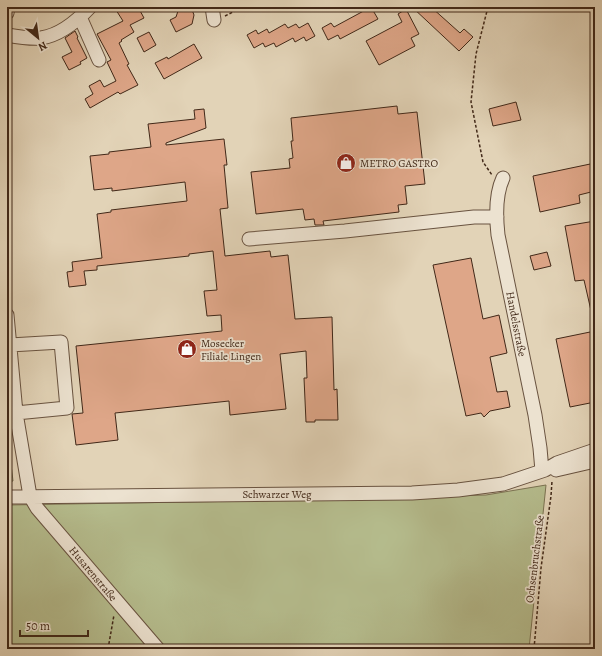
<svg xmlns="http://www.w3.org/2000/svg" width="602" height="656" viewBox="0 0 602 656" font-family="Alegreya,serif">
<rect width="100%" height="100%" fill="#e2d3b7"/>
<filter id="stains"><feTurbulence type="fractalNoise" baseFrequency=".005" numOctaves="4"/><feColorMatrix values="0 0 0 0 .2 0 0 0 0 .09 0 0 0 0 .02 0 0 0 .5 -.17"/></filter>
<radialGradient id="worn" r=".72"><stop offset=".6" stop-color="#630" stop-opacity="0"/><stop offset="1" stop-color="#630" stop-opacity=".3"/></radialGradient>
<path fill="#b5bc8d" stroke="#7b7252" d="M 7,431 L 13,481 L 7,482 Z
M 546,485 L 529,649 L 7,649 L 7,505 L 309,500 L 486,495 Z"/>
<path fill="#dea688" stroke="#412818" d="M 121,7 L 138,7 L 144,18 L 130,25 L 134,32 L 121,40 L 122,41 L 119,43 L 129,64 L 127,65 L 138,85 L 120,94 L 118,92 L 90,108 L 85,99 L 93,94 L 89,86 L 100,80 L 104,87 L 116,81 L 107,62 L 111,60 L 97,34 L 123,21 L 116,10 Z
M 176,7 L 191,7 L 194,15 L 192,24 L 176,32 L 170,20 L 176,17 L 178,11 Z
M 371,7 L 378,19 L 340,39 L 338,35 L 328,40 L 322,28 L 331,23 L 334,27 Z
M 412,7 L 431,7 L 460,33 L 464,29 L 473,37 L 459,51 Z
M 406,9 L 419,34 L 411,38 L 415,46 L 379,65 L 366,41 L 402,22 L 398,14 Z
M 308,23 L 315,36 L 306,41 L 304,37 L 295,42 L 293,38 L 276,47 L 274,43 L 265,47 L 263,43 L 254,48 L 247,35 L 256,30 L 258,34 L 267,29 L 269,33 L 285,24 L 288,28 L 296,24 L 299,28 Z
M 75,31 L 78,37 L 77,38 L 87,58 L 80,62 L 81,64 L 69,70 L 62,57 L 72,52 L 65,38 Z
M 149,32 L 156,45 L 144,52 L 137,38 Z
M 194,44 L 202,58 L 164,79 L 155,63 L 167,57 L 168,59 Z
M 516,102 L 521,120 L 493,126 L 489,109 Z
M 397,106 L 398,114 L 417,112 L 425,184 L 405,186 L 407,204 L 398,205 L 399,212 L 323,221 L 324,225 L 315,225 L 314,219 L 305,220 L 303,209 L 256,214 L 251,172 L 290,168 L 289,159 L 293,158 L 291,141 L 293,141 L 291,118 Z
M 204,109 L 206,128 L 166,143 L 166,145 L 224,139 L 227,165 L 224,165 L 228,208 L 220,209 L 225,256 L 270,251 L 271,257 L 288,255 L 295,319 L 332,317 L 334,390 L 337,389 L 338,420 L 315,420 L 315,422 L 306,422 L 304,378 L 307,378 L 306,351 L 280,354 L 286,409 L 230,415 L 229,401 L 115,413 L 118,440 L 76,445 L 72,414 L 83,413 L 76,346 L 222,331 L 221,315 L 207,316 L 204,291 L 217,290 L 213,251 L 189,254 L 189,256 L 97,266 L 97,270 L 84,271 L 86,285 L 69,287 L 67,272 L 73,271 L 72,262 L 102,258 L 97,214 L 111,212 L 111,210 L 187,201 L 185,182 L 112,191 L 112,188 L 94,190 L 90,156 L 109,154 L 109,152 L 151,147 L 148,124 L 195,119 L 194,110 Z
M 595,163 L 595,191 L 579,195 L 580,203 L 540,212 L 533,176 Z
M 595,221 L 595,314 L 592,315 L 584,280 L 575,281 L 565,226 Z
M 547,252 L 551,266 L 534,270 L 530,256 Z
M 471,258 L 483,319 L 499,315 L 507,353 L 490,357 L 497,392 L 507,391 L 510,407 L 490,411 L 484,417 L 481,413 L 466,416 L 433,265 Z
M 595,331 L 595,402 L 570,407 L 556,339 Z"/>
<g fill="none" stroke-linecap="round" stroke-linejoin="round">
<g stroke="#695340" stroke-width="15">
<path id="minor" d="M 212,7 L 214,20
M 7,13 L 8,7
M 80,17 L 99,60
M 7,35 C 18,37 30,39 41,38 C 61,35 77,21 90,7
M 503,178 C 495,195 496,217 498,235 L 535,415 L 540,448 L 542,471
M 249,239 L 345,231 L 474,217 L 497,217
M 7,315 L 16,413 L 30,496 L 37,508 L 158,649
M 10,345 L 61,342 L 67,408 L 16,413
M 556,470 L 595,461
M 7,497 L 412,493 L 458,490 L 503,484 L 545,470 L 557,463 L 595,450"/>
</g>
<path stroke="#412818" stroke-width="1.5" stroke-dasharray="3 2" stroke-linecap="butt" d="M 488,7 L 476,54 L 471,102 L 483,162 L 492,175
M 225,16 L 243,7
M 108,649 L 114,615
M 534,649 L 541,568 L 551,496 L 552,481"/>
<use href="#minor" stroke="#ece2d0" stroke-width="13"/>
</g>
<defs>
<g id="shop-disc" transform="scale(1)"><circle r="9.5" fill="#8f2418" stroke="#ece2d0"/><path d="M-5-2.5h2.3a2.7 3.5 0 0 1 5.4 0H5L5.5 6h-11ZM-1.5-2.5h3a1.5 2.3 0 0 0-3 0Z" fill="#fff"/></g>
</defs>
<g fill-rule="evenodd">
<use href="#shop-disc" x="346" y="163"/>
<use href="#shop-disc" x="187" y="349"/>
</g>
<g text-anchor="middle" dominant-baseline="central" stroke-width="3.5" stroke-linejoin="round" paint-order="stroke">
<g font-size="11" fill="#412818" stroke="#ece2d0" text-anchor="start">
<text x="360" y="163">METRO GASTRO</text>
<text x="201" y="343">Mosecker<tspan x="201" dy="13">Filiale Lingen</tspan></text>
</g>
<g font-size="11" fill="#412818" stroke="#ece2d0">
<text transform="translate(516 324) rotate(79)">Handelsstraße</text>
<text x="277" y="494">Schwarzer Weg</text>
<text transform="translate(535 559) rotate(-83)">Ochsenbruchstraße</text>
<text transform="translate(93 574) rotate(50)">Husarenstraße</text>
</g>
</g>
<rect width="602" height="656" fill="none" stroke="#e2d3b7" stroke-width="24"/>
<rect x="8" y="8" width="586" height="640" fill="none" stroke="#412818" stroke-width="2"/>
<rect x="12" y="12" width="578" height="632" fill="none" stroke="#412818"/>
<g transform="translate(38 38) rotate(151)" stroke="#ece2d0" stroke-width="3" paint-order="stroke">
<path d="M0-3L7 15L0 10L-7 15Z" fill="#412818"/>
<text y="-6" font-size="11" font-weight="bold" text-anchor="middle" fill="#412818">N</text>
</g>
<path d="M20 630v6h68v-6" fill="none" stroke="#412818" stroke-width="2"/>
<text x="26" y="630" font-size="12" fill="#412818" stroke="#ece2d0" stroke-width="3" paint-order="stroke">50 m</text>
<rect width="100%" height="100%" filter="url(#stains)"/>
<rect width="100%" height="100%" fill="url(#worn)"/>
</svg>
